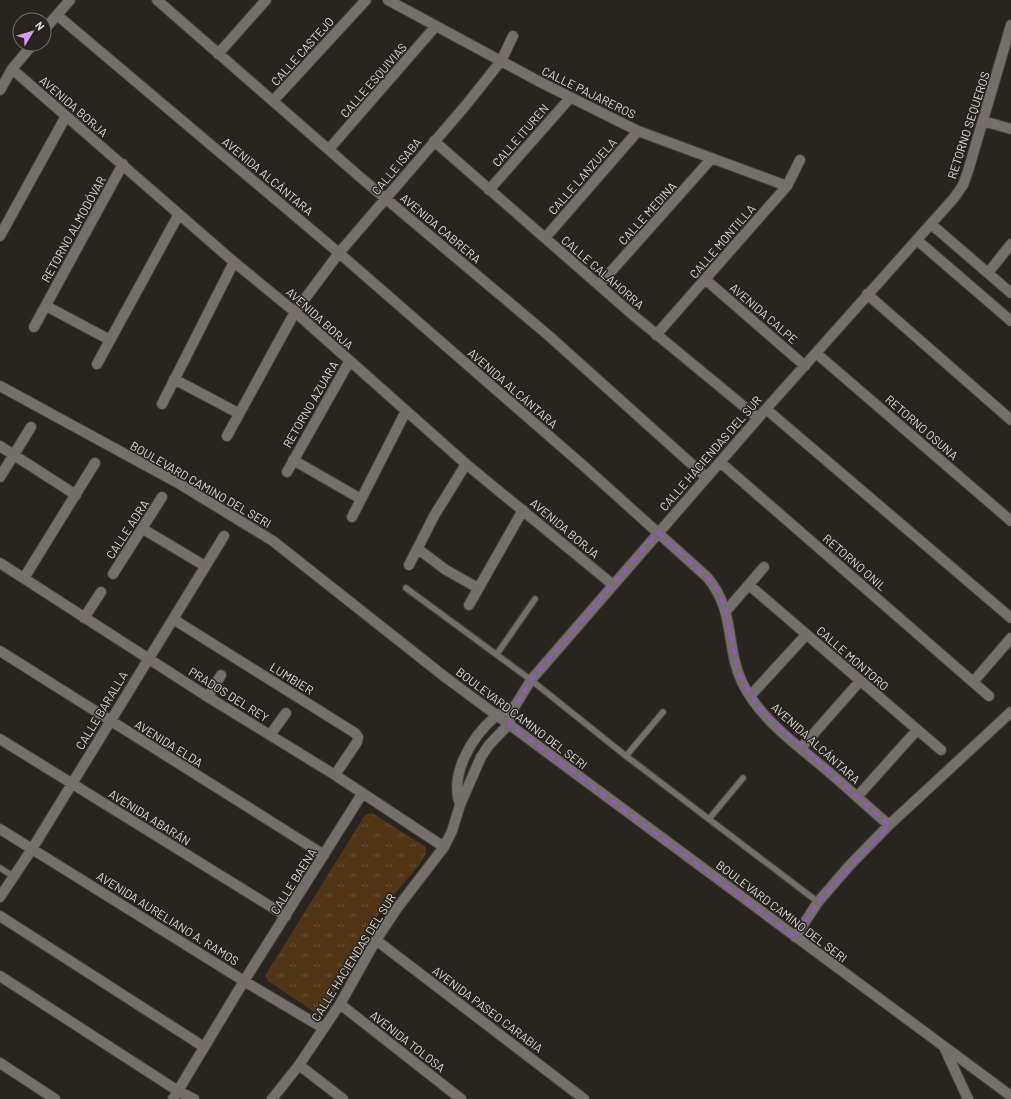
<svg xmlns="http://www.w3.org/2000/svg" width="1011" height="1099" viewBox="0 0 1011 1099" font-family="Barlow,sans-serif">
<defs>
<pattern id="park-tufts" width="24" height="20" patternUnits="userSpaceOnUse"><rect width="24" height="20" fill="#513514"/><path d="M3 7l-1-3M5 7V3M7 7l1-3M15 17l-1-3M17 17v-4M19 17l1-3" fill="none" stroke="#695235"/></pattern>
</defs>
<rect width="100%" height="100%" fill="#282420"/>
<path fill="url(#park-tufts)" d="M 372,813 L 426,847 L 426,853 L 420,864 L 381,910 L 340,980 L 325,1012 L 319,1015 L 268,981 L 265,976 L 365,815 Z"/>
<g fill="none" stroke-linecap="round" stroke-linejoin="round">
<g stroke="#423e3b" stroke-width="8">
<path id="lane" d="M 406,588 L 531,680 L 626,756 L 818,902
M 497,654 L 535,599
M 626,756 L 663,712
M 709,819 L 743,778
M 0,868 L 13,876"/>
</g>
<g stroke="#423e3b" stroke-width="12">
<path id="street" d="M 157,0 L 360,177 L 548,335 L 706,477
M 388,0 L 540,82 L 638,131 L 787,186
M 57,15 L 339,253 L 586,468 L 707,577 C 736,611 725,646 742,682 C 760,720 799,746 830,773 C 850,790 869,808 889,825
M 44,30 L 70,0
M 218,54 L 266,0
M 12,69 L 234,262 L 295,312 L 466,464 L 612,584
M 0,90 L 12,69 L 33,44
M 273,101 L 366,0
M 983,121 L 1011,129
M 434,141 L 633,315 L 758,418
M 329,149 L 435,27
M 489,190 L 570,98
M 931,224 L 1011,293
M 0,236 L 66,116
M 545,238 L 638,131
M 917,240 L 1011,321
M 988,273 L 1011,244
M 706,280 L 805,366
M 599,285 L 712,158
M 867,294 L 1011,420
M 46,306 L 110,340
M 34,327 L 123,164
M 656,335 L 787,186 L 800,160
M 816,353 L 1011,521
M 97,364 L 179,214
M 174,379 L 238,413
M 0,386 L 178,483 L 273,541 L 445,677 L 1011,1096
M 162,404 L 234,262
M 766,409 L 1011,618
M 227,436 L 295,312 L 339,253 L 466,105 L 501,61 L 513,36
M 0,446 L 76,495
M 293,460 L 361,499
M 720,462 L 989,696
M 287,472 L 349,362
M 0,477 L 31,427
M 352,517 L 406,411
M 143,529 L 205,566
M 418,549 L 446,570 L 478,588
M 0,563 L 208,697 L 335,775 L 444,847
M 409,565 L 434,516 L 466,464
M 113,574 L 162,497
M 24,578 L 95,463
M 749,585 L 941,750
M 469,605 L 523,510
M 726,611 L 764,567
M 84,618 L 101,592
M 173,619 L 355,733 L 358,737 L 357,742 L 335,775
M 0,651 L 324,855
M 973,682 L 1011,638
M 751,695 L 806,635
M 208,697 L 221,675
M 270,735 L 286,713
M 0,739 L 286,916
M 801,748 L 860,681
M 857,797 L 917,730
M 460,805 C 449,774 472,736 496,716 C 502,712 509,709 515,706
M 0,829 L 244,981 L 323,1028
M 0,897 L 32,849 L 224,536
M 0,916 L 204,1047
M 795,937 L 818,902 L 850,865 L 889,825 L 1011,712
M 376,940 L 584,1099
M 0,976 L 178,1091 L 194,1099
M 340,1004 L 461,1099
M 944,1047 L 968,1099
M 0,1063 L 55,1099
M 299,1065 L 343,1099
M 173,1099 L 244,981 L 362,794
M 272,1099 L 299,1065 L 340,1004 L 376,940 L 398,907 L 444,847 L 452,831 L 460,805 L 481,757 L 489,745 L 509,724 L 515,706 L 531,680 L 766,409 L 954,198 L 963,185 L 968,171 L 1011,25"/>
</g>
<use href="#lane" stroke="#746f6a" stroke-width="5.5"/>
<use href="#street" stroke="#746f6a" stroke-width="10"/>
</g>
<path fill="none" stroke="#9358c5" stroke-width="3" stroke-dasharray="8 5" stroke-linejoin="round" d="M 658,532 L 707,577 L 718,590 L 726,611 L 738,672 L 758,707 L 889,825 L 818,902 L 795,937 L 509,724 L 515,706 L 531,680 Z"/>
<g text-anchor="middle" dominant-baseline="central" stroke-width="3" stroke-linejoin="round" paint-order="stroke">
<g font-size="12" fill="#dcdad7" stroke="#282420">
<text transform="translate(302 51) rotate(-48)">CALLE CASTEJO</text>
<text transform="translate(373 80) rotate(-49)">CALLE ESQUIVIAS</text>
<text transform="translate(589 92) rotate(26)">CALLE PAJAREROS</text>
<text transform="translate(74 106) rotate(41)">AVENIDA BORJA</text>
<text transform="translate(968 125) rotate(-72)">RETORNO SEQUEROS</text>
<text transform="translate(520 135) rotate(-49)">CALLE ITUREN</text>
<text transform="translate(396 166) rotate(-50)">CALLE ISABA</text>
<text transform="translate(268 176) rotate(40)">AVENIDA ALCÁNTARA</text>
<text transform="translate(582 176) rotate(-49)">CALLE LANZUELA</text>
<text transform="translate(647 213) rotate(-48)">CALLE MEDINA</text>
<text transform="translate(441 228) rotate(40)">AVENIDA CABRERA</text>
<text transform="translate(73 229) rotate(-61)">RETORNO ALMODÓVAR</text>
<text transform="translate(722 241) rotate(-49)">CALLE MONTILLA</text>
<text transform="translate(603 272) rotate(41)">CALLE CALAHORRA</text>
<text transform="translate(764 313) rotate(41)">AVENIDA CALPE</text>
<text transform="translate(320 318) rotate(42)">AVENIDA BORJA</text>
<text transform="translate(513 388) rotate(41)">AVENIDA ALCÁNTARA</text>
<text transform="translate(310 404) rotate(-60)">RETORNO AZUARA</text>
<text transform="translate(922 427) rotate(41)">RETORNO OSUNA</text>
<text transform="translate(710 453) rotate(-49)">CALLE HACIENDAS DEL SUR</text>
<text transform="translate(201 484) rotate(30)">BOULEVARD CAMINO DEL SERI</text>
<text transform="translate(565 528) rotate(40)">AVENIDA BORJA</text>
<text transform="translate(127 529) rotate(-57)">CALLE ADRA</text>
<text transform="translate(855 562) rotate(41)">RETORNO ONIL</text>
<text transform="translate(853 658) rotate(41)">CALLE MONTORO</text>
<text transform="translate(292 678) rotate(32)">LUMBIER</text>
<text transform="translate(229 694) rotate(32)">PRADOS DEL REY</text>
<text transform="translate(101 710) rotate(-59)">CALLE BARALLA</text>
<text transform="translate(522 718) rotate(37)">BOULEVARD CAMINO DEL SERI</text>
<text transform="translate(169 743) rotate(32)">AVENIDA ELDA</text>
<text transform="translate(816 743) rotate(42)">AVENIDA ALCÁNTARA</text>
<text transform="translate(150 817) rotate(32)">AVENIDA ABARÁN</text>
<text transform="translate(293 881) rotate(-58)">CALLE BAENA</text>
<text transform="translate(782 911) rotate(37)">BOULEVARD CAMINO DEL SERI</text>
<text transform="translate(168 918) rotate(32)">AVENIDA AURELIANO A. RAMOS</text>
<text transform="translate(353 957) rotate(-58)">CALLE HACIENDAS DEL SUR</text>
<text transform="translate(488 1009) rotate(37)">AVENIDA PASEO CARABIA</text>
<text transform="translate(408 1041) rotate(38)">AVENIDA TOLOSA</text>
</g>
</g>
<g transform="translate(32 32) rotate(52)"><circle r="19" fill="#282420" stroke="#706d69"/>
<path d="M0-3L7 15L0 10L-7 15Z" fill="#da9af7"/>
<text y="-6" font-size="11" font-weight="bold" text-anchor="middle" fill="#dcdad7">N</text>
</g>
</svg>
